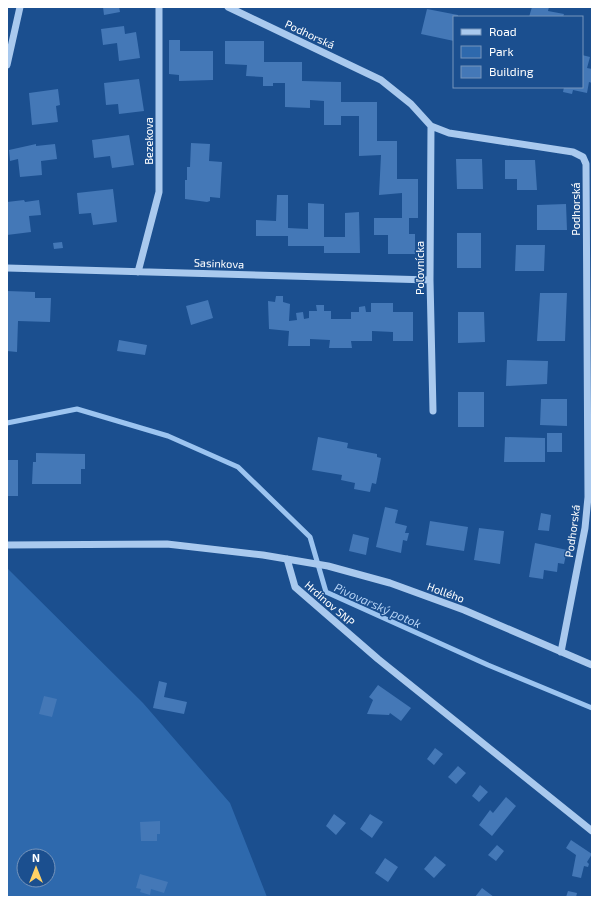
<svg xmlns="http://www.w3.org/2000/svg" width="599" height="904" viewBox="0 0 599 904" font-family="'Exo 2',sans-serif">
<rect width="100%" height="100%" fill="#1b4f8f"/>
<path fill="#2e69ad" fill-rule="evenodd" d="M 7,568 L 143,703 L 230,803 L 267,897 L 7,897 ZM 24,856 L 48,856 L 48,880 L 24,880 Z"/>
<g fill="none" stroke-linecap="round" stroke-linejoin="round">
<path stroke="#9cc4f0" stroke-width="5" d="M 7,423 L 77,409 L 168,436 L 238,467 L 310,537 L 326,592 L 488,665 L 592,708"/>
</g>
<path fill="#4478b7" d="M 103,7 L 119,7 L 120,12 L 104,15 Z
M 532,7 L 549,7 L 548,11 L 564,14 L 563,17 L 529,17 Z
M 427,9 L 458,15 L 458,17 L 454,17 L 454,41 L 421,34 Z
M 124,26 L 125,34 L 136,32 L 140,58 L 119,61 L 117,43 L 103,45 L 101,29 Z
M 169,40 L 180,40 L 180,51 L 213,51 L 213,80 L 179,81 L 179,75 L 169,74 Z
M 225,41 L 264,41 L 264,62 L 302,62 L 302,81 L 341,82 L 341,102 L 377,102 L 377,141 L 397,141 L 397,179 L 418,179 L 418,218 L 409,218 L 409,234 L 415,234 L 415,254 L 388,254 L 388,235 L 374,235 L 374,218 L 402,218 L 402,193 L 379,195 L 381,155 L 359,156 L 359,116 L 341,116 L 341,125 L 324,125 L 324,101 L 310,100 L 310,108 L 285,107 L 285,83 L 273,83 L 273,86 L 263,86 L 263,77 L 246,76 L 247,65 L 225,64 Z
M 582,55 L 590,57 L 587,68 L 592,69 L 592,83 L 589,82 L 587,93 L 573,90 L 572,94 L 563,92 L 564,87 L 582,87 Z
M 139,79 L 144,111 L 119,114 L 118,104 L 106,105 L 104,83 Z
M 58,89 L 60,105 L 56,106 L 58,122 L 32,125 L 29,93 Z
M 129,135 L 134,165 L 112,168 L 110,156 L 94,158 L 92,140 Z
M 191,143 L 210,144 L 209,161 L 222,162 L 220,198 L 210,197 L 210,201 L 207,202 L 185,199 L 185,180 L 187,180 L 187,167 L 190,167 Z
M 36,144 L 36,146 L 55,144 L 57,159 L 41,161 L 42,175 L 20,177 L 18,159 L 10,161 L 9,150 Z
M 456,159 L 482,159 L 483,189 L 457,189 Z
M 505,160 L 535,160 L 537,190 L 517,190 L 517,179 L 505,179 Z
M 113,189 L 117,222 L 93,225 L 91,213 L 79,214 L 77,193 Z
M 277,195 L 288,195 L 288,228 L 308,229 L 308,203 L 324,204 L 324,237 L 345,237 L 345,213 L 359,212 L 360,253 L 324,253 L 324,246 L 288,246 L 288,236 L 256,236 L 256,220 L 276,221 Z
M 24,200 L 25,202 L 39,200 L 41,215 L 29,216 L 31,232 L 7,235 L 7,202 Z
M 566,204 L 567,230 L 537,230 L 537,205 Z
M 457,233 L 481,233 L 481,268 L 457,268 Z
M 62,242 L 63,248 L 54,249 L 53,243 Z
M 516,245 L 545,245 L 544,271 L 515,271 Z
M 7,291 L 35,292 L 35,298 L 51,298 L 50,322 L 18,321 L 17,352 L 7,351 Z
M 540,293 L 567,293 L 565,341 L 537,341 Z
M 276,296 L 283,296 L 283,302 L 290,304 L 289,321 L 297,320 L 296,313 L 303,312 L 304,319 L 309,318 L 309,311 L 317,311 L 316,305 L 324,305 L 324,311 L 331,311 L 331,319 L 351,319 L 351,312 L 359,312 L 359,307 L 365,306 L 366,312 L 371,312 L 371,303 L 393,303 L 393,312 L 413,312 L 413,341 L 393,341 L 393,332 L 372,331 L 372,341 L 351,341 L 352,348 L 329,348 L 330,340 L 310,339 L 310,346 L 288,346 L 289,331 L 269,329 L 268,301 L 275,302 Z
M 208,300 L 213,318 L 191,325 L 186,306 Z
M 458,312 L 484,312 L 485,342 L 458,343 Z
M 119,340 L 147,345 L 145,355 L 117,351 Z
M 507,360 L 548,361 L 547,384 L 506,386 Z
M 458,392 L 484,392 L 484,427 L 458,427 Z
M 541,399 L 567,399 L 567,426 L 540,425 Z
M 547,433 L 562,433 L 562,452 L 547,452 Z
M 318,437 L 348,443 L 347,448 L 377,454 L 377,457 L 381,458 L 376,484 L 372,483 L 370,492 L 354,489 L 355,483 L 341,480 L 342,475 L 312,470 Z
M 505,437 L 545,438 L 545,462 L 504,462 Z
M 36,453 L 85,454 L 85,469 L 81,469 L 81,484 L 32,484 L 33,462 L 36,462 Z
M 7,460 L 18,460 L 18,496 L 7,496 Z
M 385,507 L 398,510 L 395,523 L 407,526 L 405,533 L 409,533 L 407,541 L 403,540 L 401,553 L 376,547 Z
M 541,513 L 551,515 L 549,531 L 538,530 Z
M 430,521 L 468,527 L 464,551 L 426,545 Z
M 479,528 L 504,531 L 500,564 L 474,560 Z
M 353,534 L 369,538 L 366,555 L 349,551 Z
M 535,543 L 567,550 L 564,564 L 558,563 L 557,572 L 544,570 L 543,579 L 529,577 Z
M 159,681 L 167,683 L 164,697 L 187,702 L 184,714 L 153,708 Z
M 378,685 L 411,708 L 401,721 L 390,713 L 389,715 L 367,714 L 373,700 L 369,697 Z
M 44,696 L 57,699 L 52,717 L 39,714 Z
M 435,748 L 443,754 L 434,765 L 427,759 Z
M 458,766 L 466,773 L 456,784 L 448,777 Z
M 480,785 L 488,792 L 479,802 L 472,796 Z
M 506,797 L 516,806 L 492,836 L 479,825 L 490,810 L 493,813 Z
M 334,814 L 346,823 L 336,835 L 326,826 Z
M 370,814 L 383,822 L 372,838 L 360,829 Z
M 160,821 L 160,834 L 157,834 L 157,841 L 141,841 L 140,822 Z
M 571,840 L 592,854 L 587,862 L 589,864 L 588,867 L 584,866 L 581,878 L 572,876 L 576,855 L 566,848 Z
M 497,845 L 504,851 L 496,861 L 488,855 Z
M 435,856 L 446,865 L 434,878 L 424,869 Z
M 385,858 L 398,867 L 388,882 L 375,873 Z
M 140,874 L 168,882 L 164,893 L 151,889 L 150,895 L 140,892 L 141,889 L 136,888 Z
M 482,888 L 494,897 L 475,897 Z
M 568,891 L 577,893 L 576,897 L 566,897 Z"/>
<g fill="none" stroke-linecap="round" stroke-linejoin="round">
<path stroke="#a9c9ee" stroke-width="7" d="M 228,7 L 381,80 L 411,104 L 431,126 L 449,133 L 573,152 L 583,157 L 586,164 L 588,497 L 585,528 L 561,652
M 7,65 L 20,7
M 431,126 L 430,280 L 433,411
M 7,268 L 430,280
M 138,272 L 159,192 L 159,7
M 7,545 L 167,544 L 263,555 L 328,566 L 390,583 L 464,610 L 592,665
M 287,559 L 295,587 L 378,659 L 592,831"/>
</g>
<g text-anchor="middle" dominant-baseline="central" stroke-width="3" stroke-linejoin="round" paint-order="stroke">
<g font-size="11" fill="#fff" stroke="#1b4f8f">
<text transform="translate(310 34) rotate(25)">Podhorská</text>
<text transform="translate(148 141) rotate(-90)">Bezekova</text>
<text transform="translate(575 209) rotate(-90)">Podhorská</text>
<text transform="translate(219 263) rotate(2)">Sasinkova</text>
<text transform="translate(419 268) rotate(-90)">Poľovnícka</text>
<text transform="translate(572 531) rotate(-82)">Podhorská</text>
<text transform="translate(446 592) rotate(20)">Hollého</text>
<text transform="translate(330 603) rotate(41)">Hrdinov SNP</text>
</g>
<g font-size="12" font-style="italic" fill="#b5d3f5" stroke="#1b4f8f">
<text transform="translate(378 605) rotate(24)">Pivovarský potok</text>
</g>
</g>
<rect width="599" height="904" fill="none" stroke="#ffffff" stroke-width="16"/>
<rect x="453" y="16" width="130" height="72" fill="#1b4f8f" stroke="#7695bc"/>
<rect x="461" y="29" width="20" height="6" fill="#a9c9ee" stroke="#7695bc"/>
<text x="489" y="36" font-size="12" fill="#ffffff">Road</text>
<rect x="461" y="46" width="20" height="12" fill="#2e69ad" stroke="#7695bc"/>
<text x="489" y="56" font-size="12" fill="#ffffff">Park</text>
<rect x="461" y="66" width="20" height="12" fill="#4478b7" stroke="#7695bc"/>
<text x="489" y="76" font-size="12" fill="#ffffff">Building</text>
<g transform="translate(36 868)"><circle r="19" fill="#1b4f8f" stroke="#7695bc"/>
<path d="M0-3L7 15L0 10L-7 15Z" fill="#ffd166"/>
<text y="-6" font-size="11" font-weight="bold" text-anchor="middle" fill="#ffffff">N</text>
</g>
</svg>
